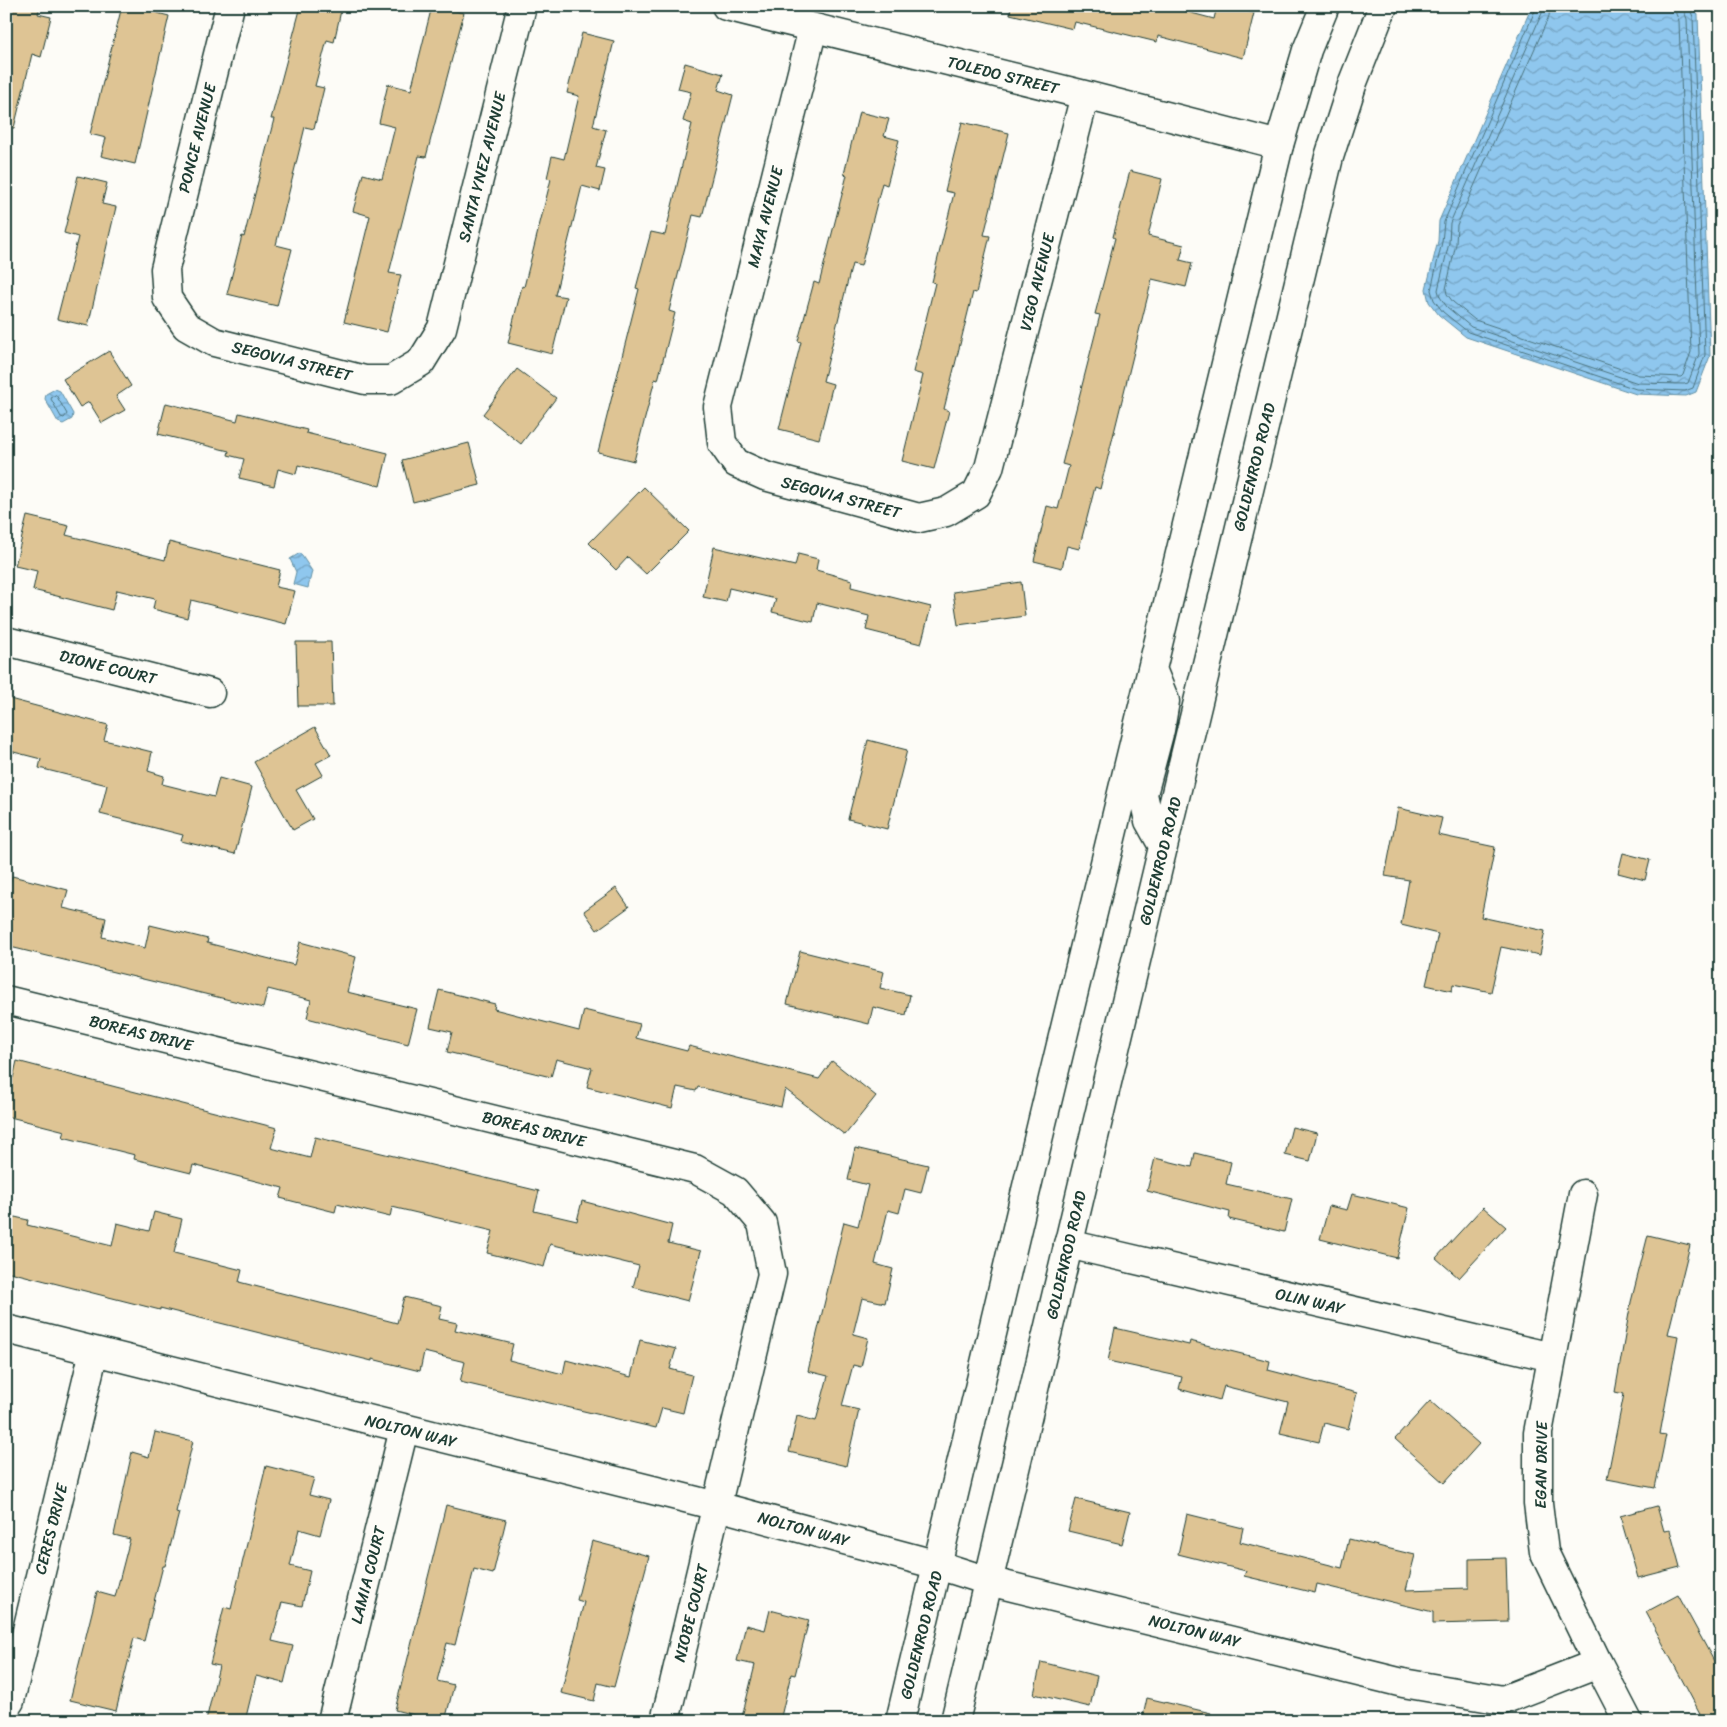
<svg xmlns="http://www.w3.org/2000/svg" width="1727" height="1727" viewBox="0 0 1727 1727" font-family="Sriracha,sans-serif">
<defs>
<pattern id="water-waves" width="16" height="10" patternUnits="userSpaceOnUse" patternTransform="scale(1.25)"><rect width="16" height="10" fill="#8fc7ee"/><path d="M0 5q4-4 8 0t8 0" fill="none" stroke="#74a3c2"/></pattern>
</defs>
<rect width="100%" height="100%" fill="#fdfcf7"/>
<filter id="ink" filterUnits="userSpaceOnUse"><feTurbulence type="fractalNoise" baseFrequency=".02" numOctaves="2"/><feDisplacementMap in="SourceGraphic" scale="10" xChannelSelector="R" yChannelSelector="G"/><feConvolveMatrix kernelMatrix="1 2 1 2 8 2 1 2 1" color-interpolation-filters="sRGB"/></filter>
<g filter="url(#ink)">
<path fill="url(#water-waves)" stroke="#6290a4" d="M 1532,6 L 1693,6 L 1698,15 L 1710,356 L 1696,392 L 1686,396 L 1636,394 L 1466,337 L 1439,315 L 1429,302 L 1426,289 L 1438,241 L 1439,221 Z
M 55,389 L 60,391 L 73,414 L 72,419 L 63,424 L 58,422 L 45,399 L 46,394 Z
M 300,553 L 312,571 L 308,588 L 293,584 L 296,572 L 290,559 Z"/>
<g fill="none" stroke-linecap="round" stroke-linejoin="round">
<path stroke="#4c747e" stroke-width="1" d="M 1537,6 L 1444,222 L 1442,242 L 1431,290 L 1434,300 L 1443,312 L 1468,332 L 1636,389 L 1685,391 L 1693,388 L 1705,355 L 1693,17 L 1689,6
M 1543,6 L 1542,13 L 1450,223 L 1449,243 L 1438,290 L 1440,297 L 1447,307 L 1471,327 L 1638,383 L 1684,384 L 1688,383 L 1699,354 L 1687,19 L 1682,6
M 1550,6 L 1549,16 L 1457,225 L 1456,244 L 1446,289 L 1447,294 L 1453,302 L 1475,320 L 1639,375 L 1681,377 L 1683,375 L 1691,352 L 1679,21 L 1676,14 L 1675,6
M 56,395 L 67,414 L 64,418 L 61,417 L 51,399 L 52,397 Z"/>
</g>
<path fill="#dec494" stroke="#1f3d34" d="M 6,6 L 40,6 L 38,14 L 51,17 L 41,57 L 32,54 L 14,128 L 6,128 Z
M 122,6 L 130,6 L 169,16 L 135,164 L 101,156 L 106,138 L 90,134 Z
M 301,6 L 342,6 L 334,42 L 327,40 L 315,86 L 324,88 L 314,129 L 305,127 L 276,245 L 292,249 L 277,306 L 227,294 L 242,236 L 244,237 L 274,119 L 271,119 Z
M 432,6 L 464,13 L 426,157 L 419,156 L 389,273 L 401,275 L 387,332 L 344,322 L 370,216 L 353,211 L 363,174 L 382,179 L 395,127 L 379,123 L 388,84 L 411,90 Z
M 1011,6 L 1165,6 L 1214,19 L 1217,6 L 1226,6 L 1254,13 L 1243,58 L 1158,36 L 1157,42 L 1075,22 L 1073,29 L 1010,14 Z
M 582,33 L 614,41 L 593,126 L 606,130 L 596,168 L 605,170 L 600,191 L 582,186 L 555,295 L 566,297 L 552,354 L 508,343 L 522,286 L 524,287 L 551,179 L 547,178 L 552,156 L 564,159 L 579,96 L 567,93 Z
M 685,63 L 723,74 L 718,90 L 733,95 L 702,217 L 693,215 L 669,311 L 675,313 L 658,380 L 655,379 L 634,461 L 598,452 L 639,289 L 636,288 L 651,232 L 665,235 L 692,124 L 683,121 L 691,92 L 678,89 Z
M 859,112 L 889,119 L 884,136 L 899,140 L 887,185 L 882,183 L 861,266 L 852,264 L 823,381 L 833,384 L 819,439 L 779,429 L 801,342 L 798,341 L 814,282 L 819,284 L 847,175 L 844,174 Z
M 962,122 L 1009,133 L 984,235 L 990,236 L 976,293 L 973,292 L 944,409 L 949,411 L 934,469 L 902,461 L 923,375 L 913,372 L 935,283 L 932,282 L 954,193 L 945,191 Z
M 1130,171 L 1162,179 L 1148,236 L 1184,245 L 1180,260 L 1192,263 L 1186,287 L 1152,279 L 1100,489 L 1095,487 L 1079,549 L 1067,546 L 1062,568 L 1034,561 L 1047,506 L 1058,509 L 1069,466 L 1062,464 L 1100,315 L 1095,314 L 1115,238 L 1113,237 Z
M 78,176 L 107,183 L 102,204 L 116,207 L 88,326 L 57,319 L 78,237 L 64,233 Z
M 109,351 L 131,386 L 116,396 L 125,410 L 102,423 L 89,402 L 80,407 L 63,379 Z
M 517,369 L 556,398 L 521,444 L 483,414 Z
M 166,403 L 237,421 L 239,413 L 307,430 L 306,433 L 388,453 L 380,486 L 298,465 L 296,474 L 278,469 L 274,486 L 239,478 L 244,459 L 228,455 L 229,451 L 158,434 Z
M 469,443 L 480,485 L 413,502 L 402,460 Z
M 644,487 L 689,531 L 646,574 L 628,557 L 616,570 L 589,543 Z
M 27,516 L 69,526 L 66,535 L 165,560 L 169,542 L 280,570 L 276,587 L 295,591 L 286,624 L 191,600 L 187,618 L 153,609 L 155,599 L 117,590 L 112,610 L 33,590 L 37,571 L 15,566 Z
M 714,547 L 795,566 L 798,554 L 818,559 L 816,570 L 852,580 L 851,587 L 931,607 L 921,644 L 866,630 L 869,616 L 817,603 L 813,622 L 772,612 L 776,599 L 729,588 L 726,602 L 703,597 Z
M 1021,582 L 1025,616 L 958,625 L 953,592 Z
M 296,642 L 331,642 L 333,706 L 298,706 Z
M 6,698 L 108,725 L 104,740 L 152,752 L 148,771 L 164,776 L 162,784 L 214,797 L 219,778 L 252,787 L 235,854 L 181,841 L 183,835 L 100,814 L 107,785 L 39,768 L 41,759 L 6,750 Z
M 315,727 L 331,755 L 316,763 L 323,775 L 296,790 L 313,819 L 293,830 L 254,762 Z
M 868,740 L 907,750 L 887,829 L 848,819 Z
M 1398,808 L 1442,818 L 1438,835 L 1495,847 L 1481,917 L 1545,931 L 1540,955 L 1501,947 L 1491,992 L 1453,984 L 1452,991 L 1426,985 L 1438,934 L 1401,925 L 1409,880 L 1385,876 Z
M 1623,853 L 1650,860 L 1645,880 L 1618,873 Z
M 12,876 L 68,890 L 63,908 L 106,918 L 102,937 L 145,948 L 150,925 L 208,939 L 207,943 L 294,965 L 300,942 L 356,957 L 347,992 L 417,1009 L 408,1044 L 307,1018 L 311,1000 L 268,989 L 263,1008 L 6,946 L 6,898 Z
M 616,888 L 629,907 L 597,930 L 584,911 Z
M 800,951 L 884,972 L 880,988 L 910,995 L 906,1015 L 873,1007 L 869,1024 L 787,1004 Z
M 439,990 L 495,1004 L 494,1009 L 579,1031 L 584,1010 L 640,1024 L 636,1038 L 687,1051 L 689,1046 L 819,1079 L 832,1061 L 876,1096 L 845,1135 L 785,1089 L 781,1107 L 698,1087 L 696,1091 L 677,1087 L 672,1108 L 587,1087 L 592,1068 L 556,1059 L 551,1077 L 447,1052 L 452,1032 L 430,1027 Z
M 17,1061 L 116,1087 L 277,1128 L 271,1148 L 310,1158 L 315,1137 L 539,1191 L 534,1211 L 577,1221 L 582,1201 L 672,1225 L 668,1243 L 701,1251 L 688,1301 L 633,1287 L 639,1266 L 550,1244 L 544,1267 L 487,1253 L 493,1231 L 392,1207 L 390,1217 L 337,1204 L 335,1212 L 280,1198 L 283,1188 L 193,1165 L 191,1173 L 134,1159 L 135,1155 L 63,1137 L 65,1131 L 6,1116 L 6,1076 L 13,1078 Z
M 1292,1127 L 1317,1133 L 1310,1161 L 1285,1155 Z
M 855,1148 L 928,1165 L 921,1193 L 905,1189 L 899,1213 L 888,1210 L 875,1264 L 893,1269 L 885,1303 L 862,1298 L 853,1334 L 868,1338 L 861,1367 L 853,1365 L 842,1406 L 859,1410 L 846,1466 L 789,1452 L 797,1416 L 816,1421 L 828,1376 L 808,1371 L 844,1222 L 858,1226 L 868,1185 L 848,1180 Z
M 1195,1153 L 1231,1162 L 1226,1184 L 1292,1199 L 1284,1232 L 1229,1219 L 1230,1212 L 1147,1191 L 1155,1158 L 1192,1167 Z
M 1352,1194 L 1409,1208 L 1397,1258 L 1320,1239 L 1329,1206 L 1347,1210 Z
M 1483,1207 L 1506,1227 L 1459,1278 L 1436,1258 Z
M 154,1212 L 182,1219 L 174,1253 L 242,1270 L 239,1282 L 397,1323 L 404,1297 L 442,1306 L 439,1319 L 457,1323 L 455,1330 L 513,1344 L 509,1360 L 563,1374 L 566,1360 L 631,1377 L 640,1340 L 676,1349 L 670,1369 L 692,1375 L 683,1413 L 662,1408 L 656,1428 L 460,1382 L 465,1362 L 424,1352 L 420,1371 L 372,1359 L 372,1361 L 160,1308 L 160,1310 L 6,1271 L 6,1215 L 28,1220 L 27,1225 L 112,1246 L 117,1223 L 149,1231 Z
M 1648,1235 L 1690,1245 L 1668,1334 L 1678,1336 L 1660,1434 L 1666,1435 L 1655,1488 L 1607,1479 L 1624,1394 L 1615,1392 L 1631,1302 Z
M 1115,1328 L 1189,1345 L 1190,1341 L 1270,1361 L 1268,1370 L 1357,1393 L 1348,1429 L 1324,1423 L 1319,1442 L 1280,1433 L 1288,1402 L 1224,1386 L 1220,1400 L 1179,1389 L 1182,1377 L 1108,1361 Z
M 1430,1401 L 1479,1444 L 1444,1483 L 1395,1439 Z
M 155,1432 L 193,1441 L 176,1512 L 179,1513 L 165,1566 L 163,1566 L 144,1641 L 134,1638 L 116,1711 L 70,1700 L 97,1592 L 115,1597 L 130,1539 L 114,1535 L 132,1452 L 149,1457 Z
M 266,1466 L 314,1478 L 309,1495 L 329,1500 L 320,1535 L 299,1529 L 290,1566 L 310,1571 L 302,1606 L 282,1602 L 272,1641 L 293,1646 L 284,1683 L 256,1676 L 245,1721 L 206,1721 L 219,1666 L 210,1664 L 224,1607 L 231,1609 Z
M 1076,1499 L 1130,1512 L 1122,1544 L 1068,1531 Z
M 446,1505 L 506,1520 L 493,1574 L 474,1569 L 455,1645 L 447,1643 L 437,1681 L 454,1685 L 445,1721 L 437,1721 L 395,1710 Z
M 1657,1506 L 1664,1531 L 1670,1530 L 1680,1567 L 1638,1578 L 1620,1516 Z
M 1187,1514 L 1243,1528 L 1240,1542 L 1342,1568 L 1349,1539 L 1415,1555 L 1406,1590 L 1469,1588 L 1469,1559 L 1506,1558 L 1508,1622 L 1433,1624 L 1433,1612 L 1317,1584 L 1315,1593 L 1244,1576 L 1246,1571 L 1178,1554 Z
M 592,1541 L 649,1556 L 614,1687 L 598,1683 L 594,1701 L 561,1693 L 584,1602 L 577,1600 Z
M 1678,1595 L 1721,1674 L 1721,1721 L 1704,1721 L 1646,1612 Z
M 770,1610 L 809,1620 L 795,1675 L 791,1674 L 780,1721 L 741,1721 L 755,1665 L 737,1661 L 746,1625 L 765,1630 Z
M 1041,1662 L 1097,1676 L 1090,1707 L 1034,1694 Z
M 1147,1698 L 1211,1713 L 1210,1721 L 1142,1721 Z"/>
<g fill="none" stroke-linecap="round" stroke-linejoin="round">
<g stroke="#1f3d34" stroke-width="31">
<path id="minor" d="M 230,6 L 165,269 L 167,298 L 186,326 L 214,342 L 365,380 L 391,380 L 421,362 L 442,328 L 522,6
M 726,6 L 1085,95 L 1279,145
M 813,28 L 718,407 L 722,443 L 736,463 L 765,476 L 919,518 L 946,512 L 976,494 L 989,468 L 1085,95
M 6,641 L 210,693
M 6,1000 L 695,1169 L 735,1191 L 762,1223 L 772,1274 L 665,1721
M 1583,1194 L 1538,1433 L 1538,1503 L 1544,1552 L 1598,1663 L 1628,1721
M 1068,1244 L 1552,1357
M 6,1329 L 717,1506 L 938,1565 L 988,1581 L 1403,1683 L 1503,1700 L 1598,1663
M 6,1707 L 10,1701 L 94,1351
M 332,1721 L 404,1429"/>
</g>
<g stroke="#1f3d34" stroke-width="31">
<path id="secondary" d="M 1152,669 L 1165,701 L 1160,730 L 1143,794 L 1149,821 L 1163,846
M 900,1721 L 1042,1123 L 1279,145 L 1307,50 L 1325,6
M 955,1721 L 1158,868 L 1329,157 L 1353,82 L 1383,6"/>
</g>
<use href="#minor" stroke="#fdfcf7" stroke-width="28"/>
<use href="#secondary" stroke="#fdfcf7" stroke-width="28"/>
</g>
</g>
<g text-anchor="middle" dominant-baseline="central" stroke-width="5" stroke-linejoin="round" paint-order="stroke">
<g font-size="16" fill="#1f3d34" stroke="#fdfcf7">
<text transform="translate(1003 75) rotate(14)">TOLEDO STREET</text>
<text transform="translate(197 138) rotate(-76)">PONCE AVENUE</text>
<text transform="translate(482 167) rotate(-76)">SANTA YNEZ AVENUE</text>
<text transform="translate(765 217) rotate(-76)">MAYA AVENUE</text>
<text transform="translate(1037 282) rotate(-76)">VIGO AVENUE</text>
<text transform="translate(292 361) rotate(14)">SEGOVIA STREET</text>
<text transform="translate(1254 467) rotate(-76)">GOLDENROD ROAD</text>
<text transform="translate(841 497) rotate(15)">SEGOVIA STREET</text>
<text transform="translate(108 667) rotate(14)">DIONE COURT</text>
<text transform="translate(1160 861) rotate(-76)">GOLDENROD ROAD</text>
<text transform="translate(141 1033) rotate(14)">BOREAS DRIVE</text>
<text transform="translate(534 1129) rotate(14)">BOREAS DRIVE</text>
<text transform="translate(1066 1255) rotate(-77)">GOLDENROD ROAD</text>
<text transform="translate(1310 1301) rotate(13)">OLIN WAY</text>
<text transform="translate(411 1431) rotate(14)">NOLTON WAY</text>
<text transform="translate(1541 1465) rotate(-89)">EGAN DRIVE</text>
<text transform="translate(51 1529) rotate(-76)">CERES DRIVE</text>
<text transform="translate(804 1529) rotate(15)">NOLTON WAY</text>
<text transform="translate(368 1575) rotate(-76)">LAMIA COURT</text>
<text transform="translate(691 1613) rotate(-76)">NIOBE COURT</text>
<text transform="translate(1195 1631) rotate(14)">NOLTON WAY</text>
<text transform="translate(921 1635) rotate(-76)">GOLDENROD ROAD</text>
</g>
</g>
<rect width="1727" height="1727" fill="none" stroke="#fdfcf7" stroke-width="25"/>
<rect x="12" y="12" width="1702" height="1702" fill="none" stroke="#1f3d34" stroke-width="2" filter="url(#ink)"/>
</svg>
